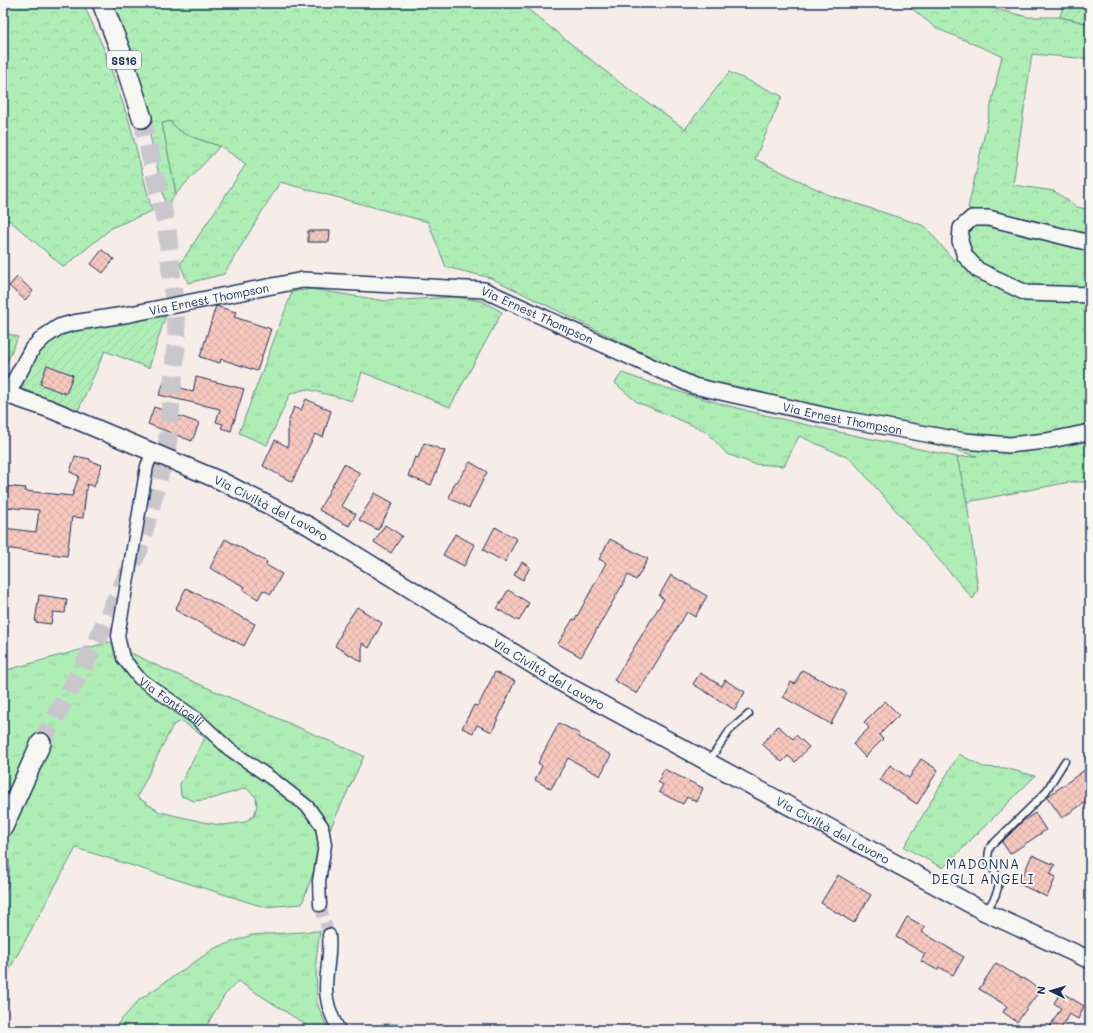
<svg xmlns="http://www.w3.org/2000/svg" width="1093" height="1033" viewBox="0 0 1093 1033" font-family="Mali,sans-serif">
<defs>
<pattern id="grass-tufts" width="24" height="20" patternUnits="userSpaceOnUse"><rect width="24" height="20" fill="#aeeeb5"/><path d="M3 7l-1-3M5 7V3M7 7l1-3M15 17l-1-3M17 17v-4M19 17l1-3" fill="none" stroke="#95cc9e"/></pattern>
<pattern id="forest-crowns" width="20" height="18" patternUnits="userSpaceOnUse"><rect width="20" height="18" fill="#aeeeb5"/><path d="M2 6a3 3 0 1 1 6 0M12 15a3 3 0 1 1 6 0" fill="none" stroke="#95cc9e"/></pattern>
<pattern id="garden-furrows" width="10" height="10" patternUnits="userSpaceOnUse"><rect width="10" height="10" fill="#aeeeb5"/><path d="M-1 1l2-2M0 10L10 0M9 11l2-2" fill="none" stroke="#95cc9e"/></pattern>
<pattern id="building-cross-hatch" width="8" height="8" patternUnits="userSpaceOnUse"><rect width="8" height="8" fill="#f8c9be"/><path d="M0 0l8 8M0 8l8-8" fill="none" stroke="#d4ada6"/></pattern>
</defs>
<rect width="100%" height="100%" fill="#f6ede8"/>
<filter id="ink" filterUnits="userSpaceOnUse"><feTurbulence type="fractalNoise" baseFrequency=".025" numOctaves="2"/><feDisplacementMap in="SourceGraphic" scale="8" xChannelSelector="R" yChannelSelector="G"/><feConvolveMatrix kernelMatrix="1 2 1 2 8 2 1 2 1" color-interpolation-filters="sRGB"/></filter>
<g filter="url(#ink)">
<path fill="url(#grass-tufts)" stroke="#648e8a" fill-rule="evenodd" d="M 169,121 C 186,136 199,140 220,146 L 176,194 L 162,123 Z
M 311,289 L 386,301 L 454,297 L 482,301 L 502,312 L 450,407 L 362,372 L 353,401 L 306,389 L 290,394 L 267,445 L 239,433 L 292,292 Z
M 622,373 C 731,412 845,433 957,457 L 967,502 L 978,590 L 973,599 L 851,459 L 799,436 L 784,466 L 754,464 L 727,454 L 706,431 L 637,402 L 615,383 Z
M 109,642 L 160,667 L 364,756 L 324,842 L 302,904 L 264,907 L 76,848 L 3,981 L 3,897 C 10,882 13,860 3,845 L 48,746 L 3,806 L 3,671 ZM 182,721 L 205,738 L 180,784 L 181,796 L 194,801 L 211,799 L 246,788 L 256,797 L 257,806 L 254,816 L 244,822 L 232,824 L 220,825 L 203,822 L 160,812 L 137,797 L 173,725 Z
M 959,754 L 983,767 L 1005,768 L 1035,776 L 943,868 L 904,847 Z
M 320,931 L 316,960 L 317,1003 L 328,1030 L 314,1030 L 238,981 L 224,996 L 204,1030 L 112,1030 L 139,1000 L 215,948 L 252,935 Z"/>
<path fill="url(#forest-crowns)" stroke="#648e8a" d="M 3,3 L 83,3 L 104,49 L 130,124 L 152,211 L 113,227 L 64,267 L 9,220 L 3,226 Z
M 111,3 L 505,3 L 525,7 L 619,82 L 685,129 L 729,72 L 782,96 L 755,159 L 829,195 L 925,226 L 954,261 L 967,229 L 980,222 L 1090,248 L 1090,482 L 1070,482 L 967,502 L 957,457 L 977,456 L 694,378 L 491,278 L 446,267 L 428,222 L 280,182 L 224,274 L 188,283 L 180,264 L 246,164 L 220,146 L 195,138 L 181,132 L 170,121 L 162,123 L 176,194 L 166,206 L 148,127 Z
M 912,3 L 980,3 L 991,8 L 1028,17 L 1060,17 L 1090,24 L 1090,59 L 1032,54 L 1013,185 L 1054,191 L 1077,207 L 1090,210 L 1090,240 L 968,208 L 1002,56 L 936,28 L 911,8 Z
M 383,1024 L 404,1024 L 434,1030 L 350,1030 Z"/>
<path fill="url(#garden-furrows)" stroke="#648e8a" d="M 1064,3 L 1090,3 L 1090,24 L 1060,17 Z
M 166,314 L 149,368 L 105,351 L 77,413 L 21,389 C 35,357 37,344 70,330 Z
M 3,332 L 18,337 L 3,371 Z"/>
<path fill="url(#building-cross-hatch)" stroke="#1b2f5e" d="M 308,231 L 330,231 L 329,242 L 308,242 Z
M 102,250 L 114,259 L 103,273 L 91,264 Z
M 17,277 L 33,291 L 25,300 L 9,286 Z
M 216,306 L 236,312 L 234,317 L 271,329 L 257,371 L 221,359 L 220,363 L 200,357 Z
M 47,365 L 73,375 L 66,394 L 40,384 Z
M 196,377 L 244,389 L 231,431 L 221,428 L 223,424 L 216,422 L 220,409 L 159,395 L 164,382 L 193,392 Z
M 306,399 L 331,411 L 323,437 L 315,434 L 292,482 L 263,466 L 275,440 L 288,447 L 288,423 L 294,407 L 301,410 Z
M 154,407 L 199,423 L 192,441 L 148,424 Z
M 424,443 L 445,451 L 431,485 L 408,476 L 415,457 L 418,458 Z
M 75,456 L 90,459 L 90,461 L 102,465 L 94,487 L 87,484 L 83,518 L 72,517 L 67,556 L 3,548 L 3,528 L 36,532 L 39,510 L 3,507 L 3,486 L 26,488 L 25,491 L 72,496 L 79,476 L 70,472 Z
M 470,462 L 487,472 L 469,508 L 449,498 L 455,482 L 457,482 Z
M 344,464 L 360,473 L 341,506 L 356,514 L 349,526 L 319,510 Z
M 375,493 L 393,503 L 378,530 L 359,520 Z
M 385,525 L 402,536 L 391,553 L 374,542 Z
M 495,527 L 517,539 L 505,562 L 483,550 Z
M 455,534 L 475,545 L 464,566 L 443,555 Z
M 225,539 L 267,562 L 266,565 L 282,574 L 271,594 L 263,590 L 258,599 L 243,590 L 245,587 L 210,568 Z
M 610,539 L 648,559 L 636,580 L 628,575 L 581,657 L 558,644 L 573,619 L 575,620 L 606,563 L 599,559 Z
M 522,562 L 530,567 L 523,580 L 514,575 Z
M 671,575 L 707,596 L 695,617 L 687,612 L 637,694 L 614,680 L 664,599 L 659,596 Z
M 186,588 L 255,624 L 244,646 L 175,610 Z
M 508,590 L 529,603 L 519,621 L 497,609 Z
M 39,595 L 67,599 L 65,613 L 53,612 L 51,624 L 35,622 Z
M 357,607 L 382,623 L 369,648 L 362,643 L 362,662 L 335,646 L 342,632 L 341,631 Z
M 802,670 L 847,693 L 831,724 L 783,697 L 791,682 L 795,684 Z
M 495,672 L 515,681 L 492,732 L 477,725 L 473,733 L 462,728 L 474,705 L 478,706 Z
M 700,673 L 722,686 L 725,680 L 745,692 L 735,710 L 693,684 Z
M 885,701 L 899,715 L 879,735 L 883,739 L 865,757 L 853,744 L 869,728 L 864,722 Z
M 559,723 L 580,734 L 579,737 L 611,755 L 600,776 L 568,758 L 551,789 L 535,780 L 542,766 L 538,763 Z
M 778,726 L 793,739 L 796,735 L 809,747 L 795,762 L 788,756 L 782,762 L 762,744 Z
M 921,759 L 938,770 L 917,804 L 880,780 L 890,765 L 909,778 Z
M 1090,766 L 1090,799 L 1062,818 L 1047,797 Z
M 664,769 L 703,788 L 697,802 L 687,797 L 683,804 L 659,792 L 663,785 L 658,782 Z
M 1035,813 L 1046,830 L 1010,854 L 1002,842 L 1023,821 Z
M 1032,855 L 1055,865 L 1050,874 L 1056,877 L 1047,897 L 1019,884 Z
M 838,875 L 871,895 L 854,923 L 821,903 Z
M 907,917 L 925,927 L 922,932 L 964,957 L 953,975 L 939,967 L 937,970 L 921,961 L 925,954 L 896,937 Z
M 996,963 L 1022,979 L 1023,978 L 1040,990 L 1017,1022 L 1003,1012 L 1007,1006 L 979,989 Z
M 1061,992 L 1084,1006 L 1078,1019 L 1069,1014 L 1060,1030 L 1048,1030 L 1061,1008 L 1054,1003 Z"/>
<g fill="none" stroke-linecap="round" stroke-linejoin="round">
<path stroke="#cac7cc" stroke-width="12" stroke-dasharray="12 6" stroke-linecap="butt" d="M 320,905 L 329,935"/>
<path stroke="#cac7cc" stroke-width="19" stroke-dasharray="19 10" stroke-linecap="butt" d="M 41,743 L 95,645 L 139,549 L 167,447 L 177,335 L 167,228 L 142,118"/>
<g stroke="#1b2f5e" stroke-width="9">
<path id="service" d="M 709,761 L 730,730 L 749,714
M 986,911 C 993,901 1002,888 997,876 C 991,863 985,864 990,847 L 1045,793 L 1065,761"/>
</g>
<g stroke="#1b2f5e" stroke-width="15">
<g id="minor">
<path id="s1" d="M 153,452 L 147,466 L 118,636 L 123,658 L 139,678 L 197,719 L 229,749 L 275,781 L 308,807 L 322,826 L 325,845 L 319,881 L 320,905"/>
<path d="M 329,935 C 331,953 326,970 326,988 C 326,1002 332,1018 339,1030"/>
</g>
</g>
<g stroke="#1b2f5e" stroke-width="18">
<g id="tertiary">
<path d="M 1090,243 L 988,218 L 972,218 L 961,228 L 960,241 L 965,256 L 978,270 L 1026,293 L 1090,295"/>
<path id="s2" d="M 7,395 L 32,349 L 44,337 L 59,327 L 73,323 L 130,314 L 303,280 L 484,290 L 694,386 L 832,417 L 965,441 L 1009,445 L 1046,441 L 1090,432"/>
</g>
</g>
<g stroke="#1b2f5e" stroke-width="20">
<g id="secondary">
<path id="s3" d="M 3,393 L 50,409 L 221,481 L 309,526 L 564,684 L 985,912 L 1090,960"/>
</g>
</g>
<g stroke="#1b2f5e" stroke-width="22">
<path id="primary" d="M 102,3 L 121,52 L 142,118
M 3,827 L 41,743"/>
</g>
<use href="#service" stroke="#f6f6f2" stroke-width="6"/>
<use href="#minor" stroke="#f6f6f2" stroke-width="12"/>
<use href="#tertiary" stroke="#f6f6f2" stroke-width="15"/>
<use href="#secondary" stroke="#f6f6f2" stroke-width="17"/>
<use href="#primary" stroke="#f6f6f2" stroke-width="19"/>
</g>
</g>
<g text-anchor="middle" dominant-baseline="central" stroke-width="4" stroke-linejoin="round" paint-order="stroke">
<rect fill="#f6f6f2" stroke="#5d6b8a" stroke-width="1" x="107" y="51" width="34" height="18" rx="3"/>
<g font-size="11" font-weight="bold" fill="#1b2f5e">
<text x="124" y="60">SS16</text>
</g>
<g font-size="12" fill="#1b2f5e" stroke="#f6f6f2">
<text stroke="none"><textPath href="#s2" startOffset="240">Via Ernest Thompson</textPath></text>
<text stroke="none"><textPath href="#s2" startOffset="576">Via Ernest Thompson</textPath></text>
<text stroke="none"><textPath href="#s2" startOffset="900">Via Ernest Thompson</textPath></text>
<text stroke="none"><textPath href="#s3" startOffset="292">Via Civiltà del Lavoro</textPath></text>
<text stroke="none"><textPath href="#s3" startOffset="616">Via Civiltà del Lavoro</textPath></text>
<text stroke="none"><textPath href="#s1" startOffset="276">Via Fonticelli</textPath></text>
<text stroke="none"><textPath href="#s3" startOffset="940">Via Civiltà del Lavoro</textPath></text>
</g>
<g font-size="13" letter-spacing="1" fill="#1b2f5e" stroke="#f6f6f2">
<text x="983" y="863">MADONNA<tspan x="983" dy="15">DEGLI ANGELI</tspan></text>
</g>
</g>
<rect width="1093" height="1033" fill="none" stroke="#f6f6f2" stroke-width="16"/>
<rect x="8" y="8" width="1077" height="1017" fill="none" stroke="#1b2f5e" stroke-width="1.5" filter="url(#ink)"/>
<g transform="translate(1051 991) rotate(275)" stroke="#f6f6f2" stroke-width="3" paint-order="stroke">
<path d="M0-3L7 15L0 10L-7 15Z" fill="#1b2f5e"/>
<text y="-6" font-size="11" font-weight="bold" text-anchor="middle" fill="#1b2f5e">N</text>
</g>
</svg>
